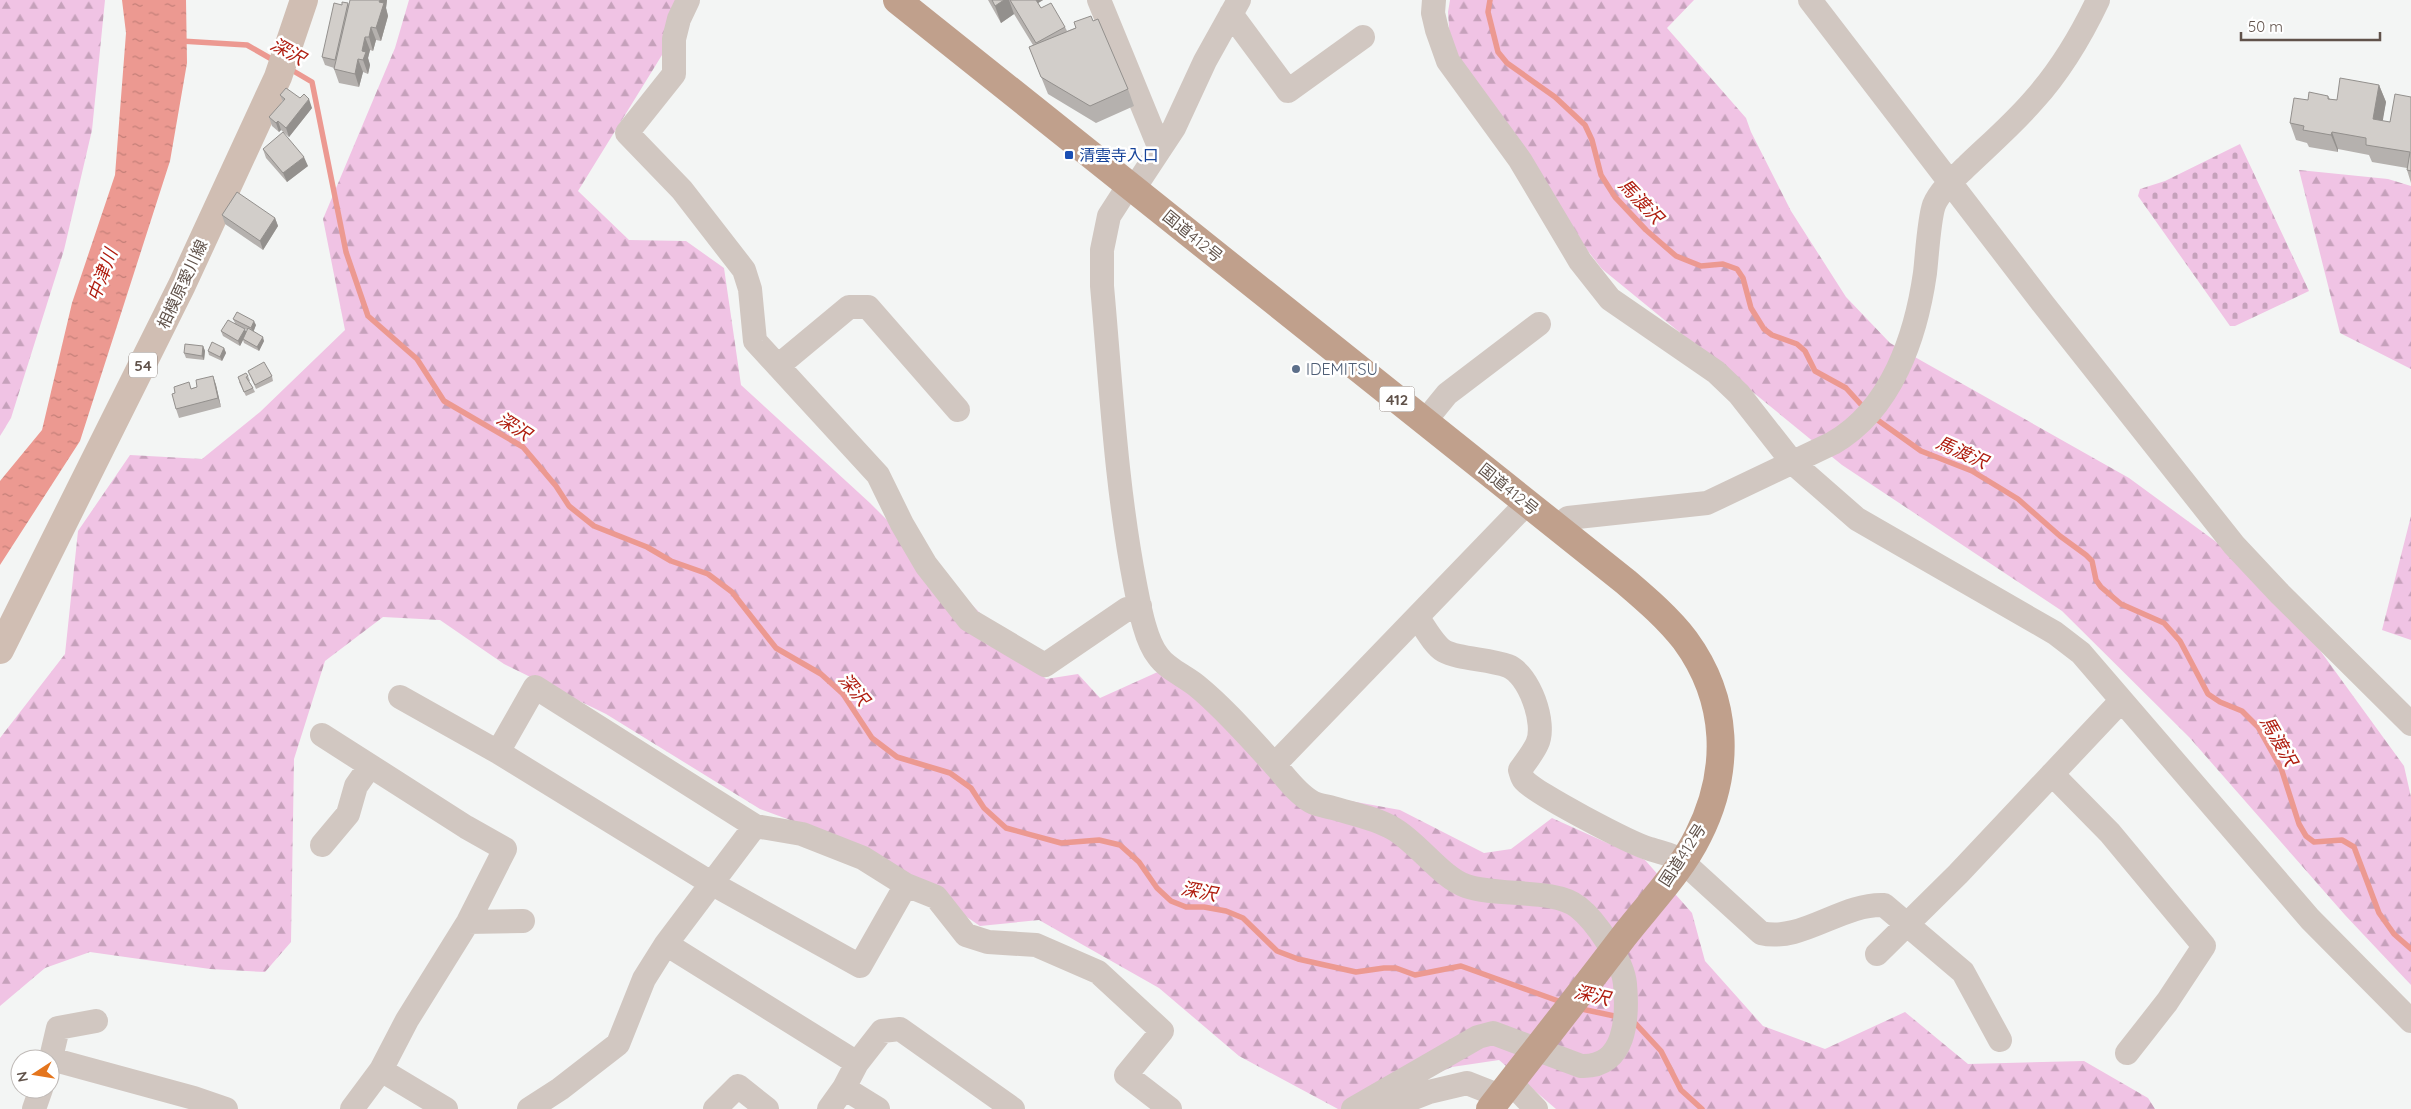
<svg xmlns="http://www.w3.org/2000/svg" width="2411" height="1109" viewBox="0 0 2411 1109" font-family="Quicksand,'Noto Sans JP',sans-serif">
<defs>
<pattern id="forest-firs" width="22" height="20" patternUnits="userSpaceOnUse" patternTransform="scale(1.25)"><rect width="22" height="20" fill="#f0c3e4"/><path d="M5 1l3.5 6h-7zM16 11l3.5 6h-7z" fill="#c6a1bb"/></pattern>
<pattern id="cemetery-stones" width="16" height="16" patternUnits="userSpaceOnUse" patternTransform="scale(1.25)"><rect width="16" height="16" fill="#f0c3e4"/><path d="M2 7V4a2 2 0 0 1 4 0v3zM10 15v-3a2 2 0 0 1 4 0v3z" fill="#c6a1bb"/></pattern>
<pattern id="water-ripples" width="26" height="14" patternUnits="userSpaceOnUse" patternTransform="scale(1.25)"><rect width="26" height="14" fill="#ec9991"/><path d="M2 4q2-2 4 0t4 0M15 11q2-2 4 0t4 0" fill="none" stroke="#c37f78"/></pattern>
</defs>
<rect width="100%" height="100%" fill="#f3f5f4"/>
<path fill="url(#forest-firs)" d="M 0,0 L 105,0 L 92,130 L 64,250 L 11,418 L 0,436 Z
M 409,0 L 677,0 L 662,55 L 578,191 L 629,240 L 686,241 L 724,268 L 741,385 L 870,503 L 1046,679 L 1078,674 L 1100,698 L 1171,666 L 1285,781 L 1334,798 L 1400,810 L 1484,853 L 1511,849 L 1552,818 L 1645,860 L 1692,913 L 1705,961 L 1763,1026 L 1825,1049 L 1905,1012 L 1968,1064 L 2084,1061 L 2148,1098 L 2155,1109 L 1556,1109 L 1499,1060 L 1452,1067 L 1354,1109 L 1338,1109 L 1239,1056 L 1159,988 L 1039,920 L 980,926 L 864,847 L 760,809 L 606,714 L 504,664 L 440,620 L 383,617 L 325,661 L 294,759 L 291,942 L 265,972 L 210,969 L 90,952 L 45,968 L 0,1006 L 0,738 L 65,654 L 78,531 L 130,455 L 202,459 L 260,412 L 345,330 L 323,219 L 395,48 Z
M 1450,0 L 1694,0 L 1667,28 L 1746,118 L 1751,132 L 1791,211 L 1846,297 L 1890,343 L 2129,478 L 2215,541 L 2287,605 L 2404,766 L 2411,797 L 2411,985 L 2345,915 L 2189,737 L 2062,611 L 1842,465 L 1602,269 L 1507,147 L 1453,86 L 1448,12 Z
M 2299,170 L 2388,179 L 2411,186 L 2411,369 L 2340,333 Z
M 2411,516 L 2411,640 L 2382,630 Z"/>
<path fill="url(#cemetery-stones)" d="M 2240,144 L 2309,291 L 2235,326 L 2230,326 L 2138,196 L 2140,189 L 2165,181 Z"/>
<path fill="url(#water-ripples)" d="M 122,0 L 186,0 L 187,63 L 170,161 L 80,441 L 0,565 L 0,481 L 42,430 L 72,303 L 115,175 L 126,33 Z"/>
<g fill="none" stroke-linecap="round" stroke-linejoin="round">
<path stroke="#ec9991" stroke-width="5.5" d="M 1490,0 L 1488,12 L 1498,52 L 1507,63 L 1555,97 L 1585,125 L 1592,140 L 1601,175 L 1615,197 L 1646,230 L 1676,256 L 1701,266 L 1723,264 L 1737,269 L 1743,278 L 1751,308 L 1764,329 L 1772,335 L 1797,344 L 1805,351 L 1815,371 L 1846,388 L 1866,410
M 181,41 L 247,45 L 275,61
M 290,69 L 312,82 L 346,252 L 368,316 L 417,359 L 444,401 L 523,447 L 556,486 L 569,506 L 594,526 L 647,547 L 671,561 L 708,574 L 732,592 L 776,648 L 821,674 L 843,694 L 872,738 L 897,757 L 950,773 L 971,788 L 984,808 L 1006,828 L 1061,843 L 1099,840 L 1120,845 L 1139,862 L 1157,888 L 1171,901 L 1186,907 L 1204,907 L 1226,911 L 1243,918 L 1277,951 L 1298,959 L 1356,972 L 1384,968 L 1396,968 L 1415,975 L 1461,966 L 1564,1003
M 1872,416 L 1921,451 L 1972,471 L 2018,499 L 2060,536 L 2086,555 L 2092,561 L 2096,580 L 2101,587 L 2121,604 L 2164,623 L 2180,641 L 2208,694 L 2220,702 L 2242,711 L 2258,727 L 2281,768 L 2299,824 L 2306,836 L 2314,842 L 2342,840 L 2354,847 L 2379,913 L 2394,934 L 2411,949
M 1577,1008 L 1619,1017
M 1630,1021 L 1636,1024 L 1661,1051 L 1681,1090 L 1702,1109"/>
<path stroke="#d1c7c1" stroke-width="24" d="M 688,0 L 679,19 L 674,39 L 674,74 L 627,133 L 682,190 L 744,270 L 750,289 L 755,341 L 878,475 L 902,524 L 926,565 L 969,620 L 1045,665 L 1127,609 L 1140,606
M 1099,0 L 1160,149
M 1239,0 L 1205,61 L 1174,128 L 1141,178 L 1129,185 L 1109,216 L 1102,250 L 1102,286 C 1111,386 1116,486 1135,584 C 1139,604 1145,640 1158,656 C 1167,669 1185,676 1197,686 C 1224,708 1249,737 1273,763 C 1285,776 1296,793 1312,802 C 1317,805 1326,806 1333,808 C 1353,814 1376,818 1394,829 C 1418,843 1442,878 1466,886 C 1497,897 1555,888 1578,907 C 1596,921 1623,961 1625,984 C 1628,1018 1626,1068 1581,1066 L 1493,1033 L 1478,1037 L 1353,1109
M 1434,0 L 1433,13 L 1437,30 L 1448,61 L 1520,160 L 1580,261 L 1610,299 L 1716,372 L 1739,394 L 1793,463 L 1857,519 L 2055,633 L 2081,653 L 2310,919 L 2411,1021
M 1810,0 L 2044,305 L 2234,545 L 2280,594 L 2411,724
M 1231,14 L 1288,91 L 1363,37
M 778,366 L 849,307 L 868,307 L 958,410
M 1425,421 L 1447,394 L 1539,324
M 1558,527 L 1568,518 L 1707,503 L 1833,443 C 1892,409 1916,336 1925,273 C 1927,256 1929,219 1934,205 C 1940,190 1957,176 1968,165 C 1990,144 2013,124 2033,101 C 2061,70 2080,38 2098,0
M 1418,618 C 1425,628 1434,645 1444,651 C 1458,659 1490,659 1508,666 C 1529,674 1547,724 1537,744 C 1533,753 1526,761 1520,770 C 1521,773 1522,778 1524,780 C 1534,793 1632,844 1650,849 C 1662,853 1671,854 1682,861 L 1761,933 C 1801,943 1842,903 1884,905 L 1963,972 L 2000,1040
M 400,697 L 498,752 L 711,883 L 860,966 L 906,885
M 322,735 L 466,827 L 505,849 L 468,922 L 407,1020 L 381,1070 L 352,1109
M 498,752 L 535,687 L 755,826
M 1275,764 L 1527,503
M 2052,774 L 2110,833 L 2204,946 L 2167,1002 L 2127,1053
M 322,845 L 348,814 L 356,786 L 370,766
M 468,922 L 523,921
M 666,944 L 857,1063
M 1877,954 L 1958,874 L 2121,701
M 51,1059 L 194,1098 L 226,1109
M 50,1062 L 58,1028 L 96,1021
M 381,1070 L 446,1109
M 1511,1083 L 1536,1109
M 844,1088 L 878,1109
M 34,1109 L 41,1089
M 529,1109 L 560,1089 L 618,1044 L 644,979 L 666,944 L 755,826 L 802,834 L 863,858 L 906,885 L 936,897 L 966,935 L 988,942 L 1036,945 L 1098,972 L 1162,1031 L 1126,1075 L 1170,1109
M 715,1109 L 738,1086 L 767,1109
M 829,1109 L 844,1088 L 857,1063 L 882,1031 L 900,1029 L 1013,1109
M 1386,1109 L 1429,1092 L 1467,1083 L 1500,1096"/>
<path stroke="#d0beb3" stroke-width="28" d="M 0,650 L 182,285 L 278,77 L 304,0"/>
<path stroke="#c0a08c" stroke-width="28" d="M 897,0 L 1626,582 C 1647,600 1668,618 1685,640 C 1729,700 1731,771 1698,836 C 1681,871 1648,905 1624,936 C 1580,994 1535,1051 1490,1109"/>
</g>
<path fill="#b5b1ae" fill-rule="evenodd" d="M 387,0 L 386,8 L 388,16 L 381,41 L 376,40 L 373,51 L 370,50 L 368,58 L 370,65 L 368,74 L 363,72 L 359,87 L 339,83 L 334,69 L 334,68 L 325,65 L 322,57 L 342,5 L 348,3 L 349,5 Z
M 988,0 L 1043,0 L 1038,3 L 1041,8 L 1065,27 L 1067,31 L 1093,21 L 1128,89 L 1134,106 L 1096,123 L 1048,94 L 1029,47 L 1033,45 L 1014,14 L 1001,23 Z
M 2379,85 L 2386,102 L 2382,121 L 2390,122 L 2411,97 L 2411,183 L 2407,170 L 2407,168 L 2372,162 L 2369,155 L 2338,149 L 2338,152 L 2309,147 L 2307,143 L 2296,140 L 2290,123 L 2308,100 L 2328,96 L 2330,99 L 2337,100 Z
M 280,95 L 312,108 L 289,137 L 281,130 L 279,132 L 272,126 L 269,117 L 283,102 Z
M 263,149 L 308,166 L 287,182 L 266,158 Z
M 222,215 L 275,218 L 278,226 L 263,250 L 225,224 Z
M 233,319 L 256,325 L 253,331 L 264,341 L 259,351 L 244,343 L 243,340 L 240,346 L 223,336 L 221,331 L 235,323 ZM 236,324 L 247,330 L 246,332 Z
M 203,346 L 205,351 L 204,360 L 186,358 L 184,353 Z
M 224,348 L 226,353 L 222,361 L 209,355 L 208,351 Z
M 248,371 L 272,376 L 273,381 L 256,389 Z
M 213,376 L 216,385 L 221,407 L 179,418 L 176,409 L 192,388 L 197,387 Z
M 248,376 L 250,381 L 249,381 L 253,388 L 255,392 L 246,396 L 239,382 Z"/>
<path fill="#93908d" d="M 380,0 L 387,0 L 386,8 L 388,16 L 381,41 L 376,28 Z
M 1004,0 L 1009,0 L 1014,14 L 1001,23 L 995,6 Z
M 1033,0 L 1043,0 L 1035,5 Z
M 371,27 L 376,40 L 373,51 L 369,37 Z
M 365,37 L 370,50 L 368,58 L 370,65 L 368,74 L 363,60 L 362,51 Z
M 358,59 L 363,72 L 359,87 L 355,74 Z
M 2379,85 L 2386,102 L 2380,137 L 2373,119 Z
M 309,99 L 312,108 L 289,137 L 286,128 Z
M 278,121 L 281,130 L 279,132 L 276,123 Z
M 2332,132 L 2338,149 L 2338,152 L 2331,135 Z
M 304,157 L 308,166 L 287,182 L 283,173 Z
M 275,218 L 278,226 L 263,250 L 260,241 Z
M 254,321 L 256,325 L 253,333 L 251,328 Z
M 245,329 L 247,334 L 243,339 L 243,340 L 240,346 L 238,341 Z
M 263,337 L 264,341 L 259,351 L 257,347 Z
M 203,346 L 205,351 L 204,360 L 202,356 Z
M 224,348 L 226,353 L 222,361 L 220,357 Z
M 213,376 L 216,385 L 221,407 L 218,398 Z"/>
<path fill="#d2ceca" stroke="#93908d" d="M 350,0 L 380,0 L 379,2 L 384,3 L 376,28 L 371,27 L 369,37 L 365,37 L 362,51 L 366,52 L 363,60 L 358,59 L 355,74 L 334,69 Z
M 992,0 L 1004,0 L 995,6 Z
M 1010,0 L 1036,0 L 1041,8 L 1051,3 L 1065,27 L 1036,43 Z
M 342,2 L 348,3 L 335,60 L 322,57 L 334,3 L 342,5 Z
M 1091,16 L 1093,21 L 1098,19 L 1128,89 L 1090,106 L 1041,77 L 1029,47 L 1076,28 L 1074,22 Z
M 2340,78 L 2379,85 L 2373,119 L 2390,122 L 2395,94 L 2411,97 L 2411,171 L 2407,170 L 2410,152 L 2366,145 L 2366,138 L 2332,132 L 2331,135 L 2303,130 L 2304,126 L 2290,123 L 2294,98 L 2308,100 L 2309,92 L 2328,96 L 2328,99 L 2337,100 Z
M 286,88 L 300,98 L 304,94 L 309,99 L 286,128 L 278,121 L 276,123 L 269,117 L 285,99 L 280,95 Z
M 283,132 L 304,157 L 283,173 L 263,149 Z
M 237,192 L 275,218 L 260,241 L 222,215 Z
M 237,312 L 254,321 L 251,328 L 233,319 Z
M 228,320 L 245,329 L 238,341 L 221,331 Z
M 248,328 L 263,337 L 257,347 L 243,339 Z
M 212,342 L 224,348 L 220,357 L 208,351 Z
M 185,344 L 203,346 L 202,356 L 184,353 Z
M 264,362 L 272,376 L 255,385 L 248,371 Z
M 246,373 L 248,376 L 246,377 L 253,388 L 244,392 L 238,377 Z
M 213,376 L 218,398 L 176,409 L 172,394 L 175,393 L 174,387 L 189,382 L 191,389 L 197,387 L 196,380 Z"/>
<rect fill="#1a4fb4" stroke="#fff" stroke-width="2" x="1064" y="150" width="10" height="10" rx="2.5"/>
<circle fill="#5c6f8a" stroke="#fff" stroke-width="2" cx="1296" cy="369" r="5"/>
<g text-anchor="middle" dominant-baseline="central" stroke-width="5" stroke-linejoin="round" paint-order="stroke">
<g fill="#fff" stroke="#908680" stroke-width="1">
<rect x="129" y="352.5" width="28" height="25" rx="4"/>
<rect x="1379.5" y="386.5" width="35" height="25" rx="4"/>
</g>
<g font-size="15" font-weight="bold" fill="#60524a">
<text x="143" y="365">54</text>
<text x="1397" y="399">412</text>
</g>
<g font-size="16" fill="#164399" stroke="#fff" text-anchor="start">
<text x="1079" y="155">清雲寺入口</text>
</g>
<g font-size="16" fill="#60524a" stroke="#fff">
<text transform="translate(1193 236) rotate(39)">国道412号</text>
<text transform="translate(182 284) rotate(-65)">相模原愛川線</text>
<text transform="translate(1509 489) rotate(39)">国道412号</text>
<text transform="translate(1682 855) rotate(-57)">国道412号</text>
</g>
<g font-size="16" fill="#4e5e75" stroke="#fff" text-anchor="start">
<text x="1306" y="369">IDEMITSU</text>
</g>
<g font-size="18" font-style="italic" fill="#af1c0e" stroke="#fff">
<text transform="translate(288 51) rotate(29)">深沢</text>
<text transform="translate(1641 201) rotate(46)">馬渡沢</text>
<text transform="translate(102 275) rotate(-70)">中津川</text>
<text transform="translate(514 426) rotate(33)">深沢</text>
<text transform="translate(1962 452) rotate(24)">馬渡沢</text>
<text transform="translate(854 689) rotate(50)">深沢</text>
<text transform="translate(2279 741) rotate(60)">馬渡沢</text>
<text transform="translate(1199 891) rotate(11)">深沢</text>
<text transform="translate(1592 995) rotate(13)">深沢</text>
</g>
</g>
<g transform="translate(35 1074) rotate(258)"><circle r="24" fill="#ffffff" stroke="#bfbab7"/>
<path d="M0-4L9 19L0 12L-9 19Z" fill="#e4751d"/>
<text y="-8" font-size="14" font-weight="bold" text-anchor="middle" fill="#60524a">N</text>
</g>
<path d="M2241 32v8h139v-8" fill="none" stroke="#60524a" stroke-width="2.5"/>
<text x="2248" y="32" font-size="15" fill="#60524a" stroke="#ffffff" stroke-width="4" paint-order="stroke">50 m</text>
</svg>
